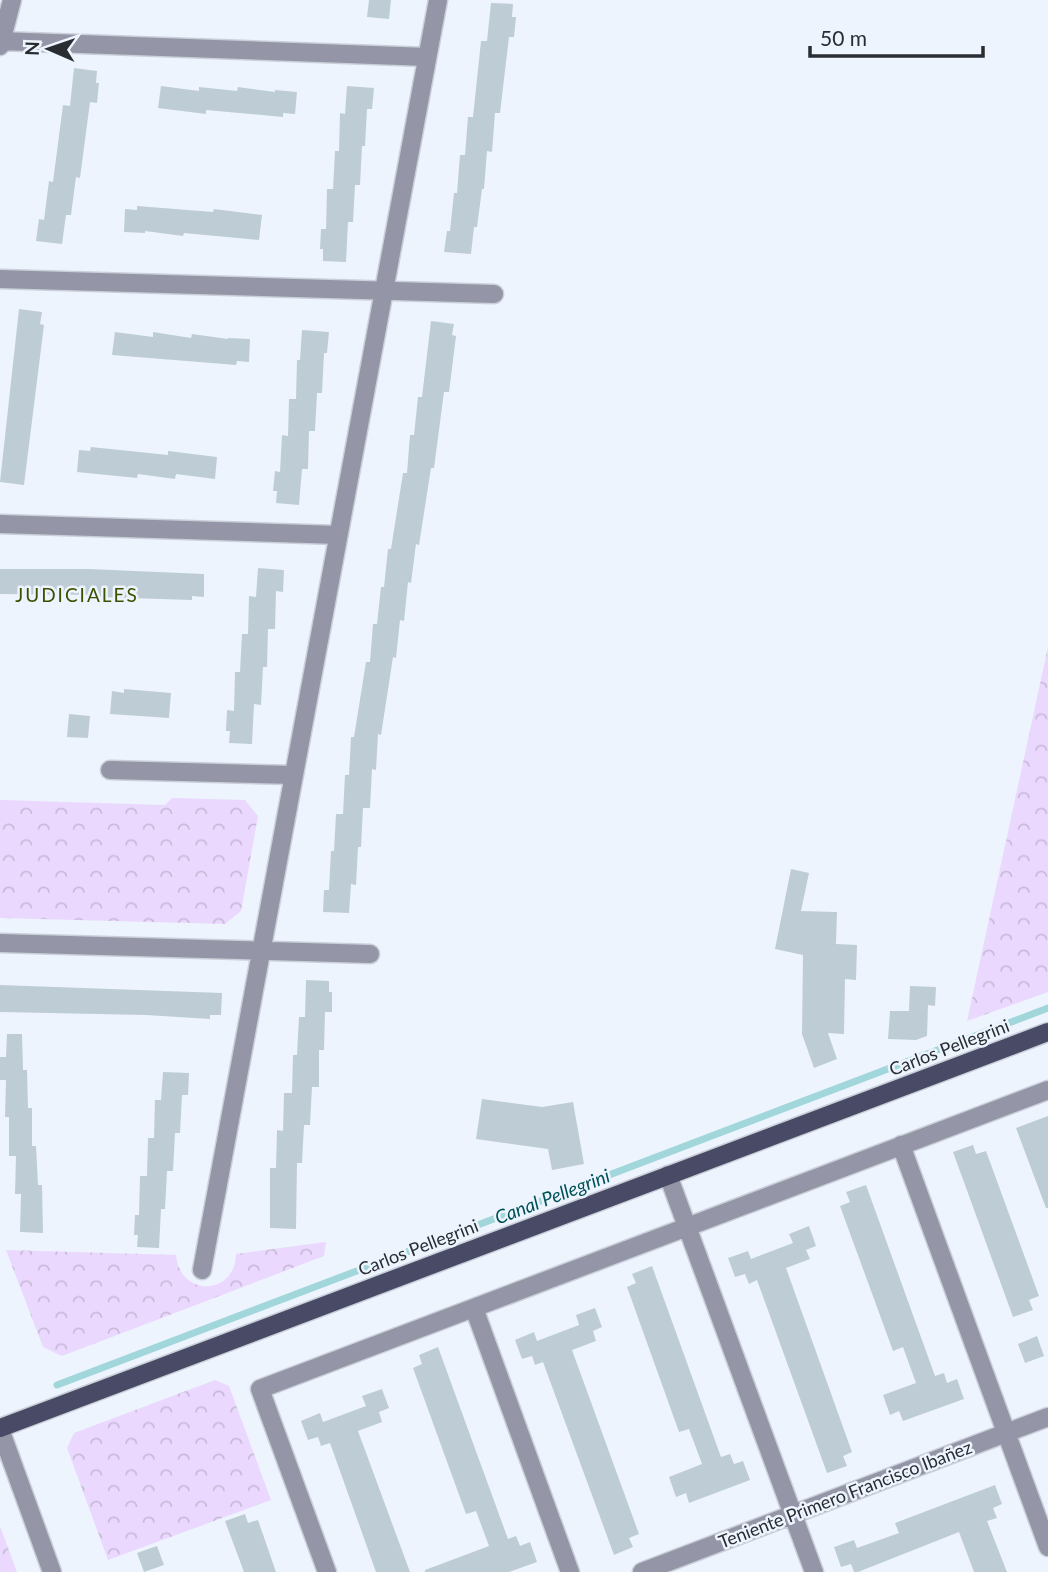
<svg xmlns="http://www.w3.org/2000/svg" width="1048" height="1572" viewBox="0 0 1048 1572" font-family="Lato,sans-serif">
<defs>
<pattern id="park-crowns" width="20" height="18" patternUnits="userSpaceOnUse" patternTransform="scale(1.75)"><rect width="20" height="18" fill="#ebd8fe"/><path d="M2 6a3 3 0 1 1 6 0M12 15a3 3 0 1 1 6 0" fill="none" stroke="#cabada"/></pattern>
</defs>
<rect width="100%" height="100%" fill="#edf4fe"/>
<path fill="url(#park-crowns)" d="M 1048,647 L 1048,992 L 967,1021 Z
M 172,798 L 245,800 L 258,816 L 241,911 L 225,924 L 0,918 L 0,800 L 165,805 Z
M 326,1242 L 324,1256 L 62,1356 L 43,1347 L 6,1250 L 176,1255 C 180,1298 235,1296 236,1254 Z
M 215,1380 L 229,1386 L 271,1500 L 108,1560 L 67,1448 L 74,1433 Z
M 0,1526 L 17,1572 L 0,1572 Z"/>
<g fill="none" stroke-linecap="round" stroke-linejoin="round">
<path stroke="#a1d6da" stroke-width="7" d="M 57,1385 L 1048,1008"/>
</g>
<path fill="#becdd5" d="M 369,0 L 391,0 L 389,19 L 367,17 Z
M 491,3 L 513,4 L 512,17 L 516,17 L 514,37 L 509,37 L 500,113 L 495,113 L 492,152 L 487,151 L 484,189 L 482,189 L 477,227 L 474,227 L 471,254 L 444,252 L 447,231 L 450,231 L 454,193 L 457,193 L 460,155 L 465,155 L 468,117 L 473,117 L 481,41 L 487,41 Z
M 74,68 L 97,71 L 96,83 L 99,83 L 97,103 L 90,102 L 80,178 L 76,177 L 71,215 L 66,215 L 62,244 L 36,241 L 39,219 L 44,220 L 49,181 L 53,182 L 63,105 L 70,106 Z
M 161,86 L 199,91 L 199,87 L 237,91 L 238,87 L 275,92 L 275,90 L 297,92 L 295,114 L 283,113 L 283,117 L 206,110 L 206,114 L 158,108 Z
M 347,86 L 374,88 L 372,109 L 367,109 L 365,146 L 362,146 L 360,185 L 355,185 L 353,222 L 348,222 L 346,262 L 323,261 L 323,249 L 320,249 L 321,229 L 326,229 L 327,189 L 333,189 L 335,151 L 339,151 L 340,113 L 345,114 Z
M 137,206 L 213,212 L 214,209 L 262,215 L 259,240 L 184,233 L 183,236 L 145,231 L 145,233 L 124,232 L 125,209 L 137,210 Z
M 19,309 L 42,312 L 40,324 L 44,325 L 24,485 L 0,482 Z
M 431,321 L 454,324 L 452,335 L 456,336 L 449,392 L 444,392 L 434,468 L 431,468 L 419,545 L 416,544 L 411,583 L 408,582 L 404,621 L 400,620 L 396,658 L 393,657 L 381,735 L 378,734 L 376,770 L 372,769 L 370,808 L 363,808 L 361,847 L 358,847 L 356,885 L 351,884 L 349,913 L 323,912 L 324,890 L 329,890 L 331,851 L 334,851 L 336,814 L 343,814 L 345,775 L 349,775 L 351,737 L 354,737 L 366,662 L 370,662 L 373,624 L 377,624 L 381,587 L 384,587 L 388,549 L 391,549 L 403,473 L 407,473 L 410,435 L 414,435 L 418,397 L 422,397 Z
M 302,330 L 329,332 L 327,353 L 324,353 L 322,393 L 317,393 L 315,431 L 309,431 L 308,469 L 302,469 L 299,505 L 276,503 L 277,491 L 273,491 L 275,471 L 280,472 L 282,435 L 288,436 L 289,399 L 296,399 L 297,360 L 300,360 Z
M 115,332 L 153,337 L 153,332 L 191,338 L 192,334 L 228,339 L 228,338 L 250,339 L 249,362 L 237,361 L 236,365 L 112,355 Z
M 91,447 L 168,455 L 168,451 L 217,457 L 215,479 L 176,474 L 175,479 L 138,474 L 137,478 L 77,472 L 79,450 L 90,451 Z
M 258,568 L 284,570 L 283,592 L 276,591 L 275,629 L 268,629 L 267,667 L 263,667 L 261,705 L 254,704 L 252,744 L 229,743 L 230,731 L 226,731 L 227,710 L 234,711 L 235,672 L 240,672 L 242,634 L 248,634 L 249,596 L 256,597 Z
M 0,569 L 89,569 L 204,574 L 204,597 L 192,596 L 192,600 L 96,597 L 96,595 L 0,594 Z
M 124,689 L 171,693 L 169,718 L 110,714 L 112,691 L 124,693 Z
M 69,714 L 90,716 L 88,738 L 67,737 Z
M 791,869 L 809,873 L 801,911 L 837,912 L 836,944 L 857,945 L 856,980 L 845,979 L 844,1034 L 828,1033 L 837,1059 L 814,1068 L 802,1034 L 803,955 L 775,949 Z
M 306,980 L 329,981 L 329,992 L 332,992 L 332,1012 L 325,1012 L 324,1050 L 319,1050 L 319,1087 L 312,1087 L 310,1125 L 304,1125 L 302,1163 L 297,1163 L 296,1229 L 270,1228 L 270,1168 L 276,1168 L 277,1130 L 283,1131 L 284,1093 L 292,1093 L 293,1055 L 297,1055 L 299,1017 L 305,1017 Z
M 0,985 L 222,993 L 221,1015 L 210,1015 L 210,1019 L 146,1015 L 0,1012 Z
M 910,986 L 936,987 L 935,1006 L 928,1005 L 927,1036 L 916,1040 L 888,1039 L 890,1011 L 909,1011 Z
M 7,1034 L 22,1034 L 23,1070 L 27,1070 L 28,1108 L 32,1108 L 32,1146 L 36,1146 L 38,1185 L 42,1185 L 43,1233 L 20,1232 L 21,1194 L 15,1194 L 16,1156 L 9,1156 L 9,1117 L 5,1117 L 6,1080 L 0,1080 L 0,1057 L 6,1057 Z
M 163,1072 L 189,1073 L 188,1095 L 182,1095 L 180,1133 L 175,1133 L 173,1171 L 167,1171 L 165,1209 L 161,1209 L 159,1248 L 137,1247 L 138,1235 L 134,1235 L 135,1215 L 139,1215 L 140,1176 L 147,1176 L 148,1138 L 154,1138 L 155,1100 L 161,1100 Z
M 482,1099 L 542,1107 L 573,1102 L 584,1164 L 552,1170 L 548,1149 L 476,1139 Z
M 1048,1116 L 1048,1208 L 1046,1208 L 1016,1128 Z
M 973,1145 L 976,1154 L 986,1151 L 1039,1296 L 1029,1300 L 1033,1310 L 1013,1317 L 953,1152 Z
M 866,1185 L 935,1376 L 944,1373 L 947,1383 L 957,1379 L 964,1399 L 903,1421 L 899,1411 L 890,1415 L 883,1395 L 916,1383 L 903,1347 L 893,1351 L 840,1206 L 850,1202 L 846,1192 Z
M 809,1226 L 816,1246 L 806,1250 L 810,1259 L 786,1268 L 852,1452 L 843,1456 L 847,1466 L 827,1473 L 757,1280 L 749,1284 L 745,1274 L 735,1277 L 728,1258 L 748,1251 L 751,1259 L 793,1243 L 789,1234 Z
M 652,1266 L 721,1457 L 730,1454 L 734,1464 L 743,1461 L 750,1480 L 689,1503 L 686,1493 L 676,1497 L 669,1477 L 702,1464 L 689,1429 L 679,1432 L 627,1287 L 636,1283 L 632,1274 Z
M 595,1308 L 602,1327 L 593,1331 L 596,1341 L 572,1350 L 639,1534 L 629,1538 L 633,1547 L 614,1555 L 543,1362 L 535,1365 L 532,1356 L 522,1359 L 515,1340 L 534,1332 L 537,1341 L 579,1325 L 576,1315 Z
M 1037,1336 L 1044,1356 L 1025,1363 L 1018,1344 Z
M 438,1347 L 508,1539 L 516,1536 L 520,1546 L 530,1542 L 537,1562 L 509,1572 L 425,1572 L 425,1570 L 489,1546 L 476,1511 L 466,1514 L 413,1368 L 422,1364 L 419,1355 Z
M 382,1389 L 389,1408 L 379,1412 L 382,1422 L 358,1431 L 410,1572 L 376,1572 L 330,1443 L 321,1446 L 318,1437 L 308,1440 L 301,1421 L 320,1413 L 323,1422 L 366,1406 L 362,1396 Z
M 995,1485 L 1002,1504 L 993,1508 L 997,1518 L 987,1521 L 1007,1572 L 974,1572 L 959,1532 L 858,1572 L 854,1572 L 851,1564 L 841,1567 L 834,1547 L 854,1540 L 857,1548 L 899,1533 L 895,1523 Z
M 245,1514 L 248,1523 L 258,1520 L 276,1572 L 244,1572 L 225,1521 Z
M 157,1546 L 164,1565 L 144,1572 L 137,1553 Z"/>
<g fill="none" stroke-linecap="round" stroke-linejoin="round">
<g stroke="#cad0d9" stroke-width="21">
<path id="minor" d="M 0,41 L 427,57
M 0,46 L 12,0
M 0,279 L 494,294
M 0,524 L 338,535
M 110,770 L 294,775
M 0,943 L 370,954
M 901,1145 L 1048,1547
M 668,1175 L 814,1572
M 202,1270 L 438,0
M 474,1308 L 570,1572
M 0,1429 L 52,1572
M 327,1572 L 260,1389 L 1048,1090
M 642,1572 L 1048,1417"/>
</g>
<g stroke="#cad0d9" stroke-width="21">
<path id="major" d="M 0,1428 L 1048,1032"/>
</g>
<use href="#minor" stroke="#9495a6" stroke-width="18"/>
<use href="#major" stroke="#484a66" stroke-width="18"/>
</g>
<g text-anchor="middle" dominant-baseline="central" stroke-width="5" stroke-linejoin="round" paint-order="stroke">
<g font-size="18" fill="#292d32" stroke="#edf4fe">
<text transform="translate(949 1047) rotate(-21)">Carlos Pellegrini</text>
<text transform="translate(418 1247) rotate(-21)">Carlos Pellegrini</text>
<text transform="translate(845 1494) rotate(-21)">Teniente Primero Francisco Ibañez</text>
</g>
<g font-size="19" letter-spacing="2" fill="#3c5000" stroke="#edf4fe">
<text x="77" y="594">JUDICIALES</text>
</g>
<g font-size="19" font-style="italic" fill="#005156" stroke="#edf4fe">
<text transform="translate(552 1196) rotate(-21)">Canal Pellegrini</text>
</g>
</g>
<g transform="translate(49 49) rotate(272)" stroke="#edf4fe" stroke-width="5" paint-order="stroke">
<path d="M0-5L12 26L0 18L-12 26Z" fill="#292d32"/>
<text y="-10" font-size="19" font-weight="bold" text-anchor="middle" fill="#292d32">N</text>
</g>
<path d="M810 46v10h173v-10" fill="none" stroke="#292d32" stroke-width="3.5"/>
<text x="820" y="46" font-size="21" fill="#292d32" stroke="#edf4fe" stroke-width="5" paint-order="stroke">50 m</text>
</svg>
